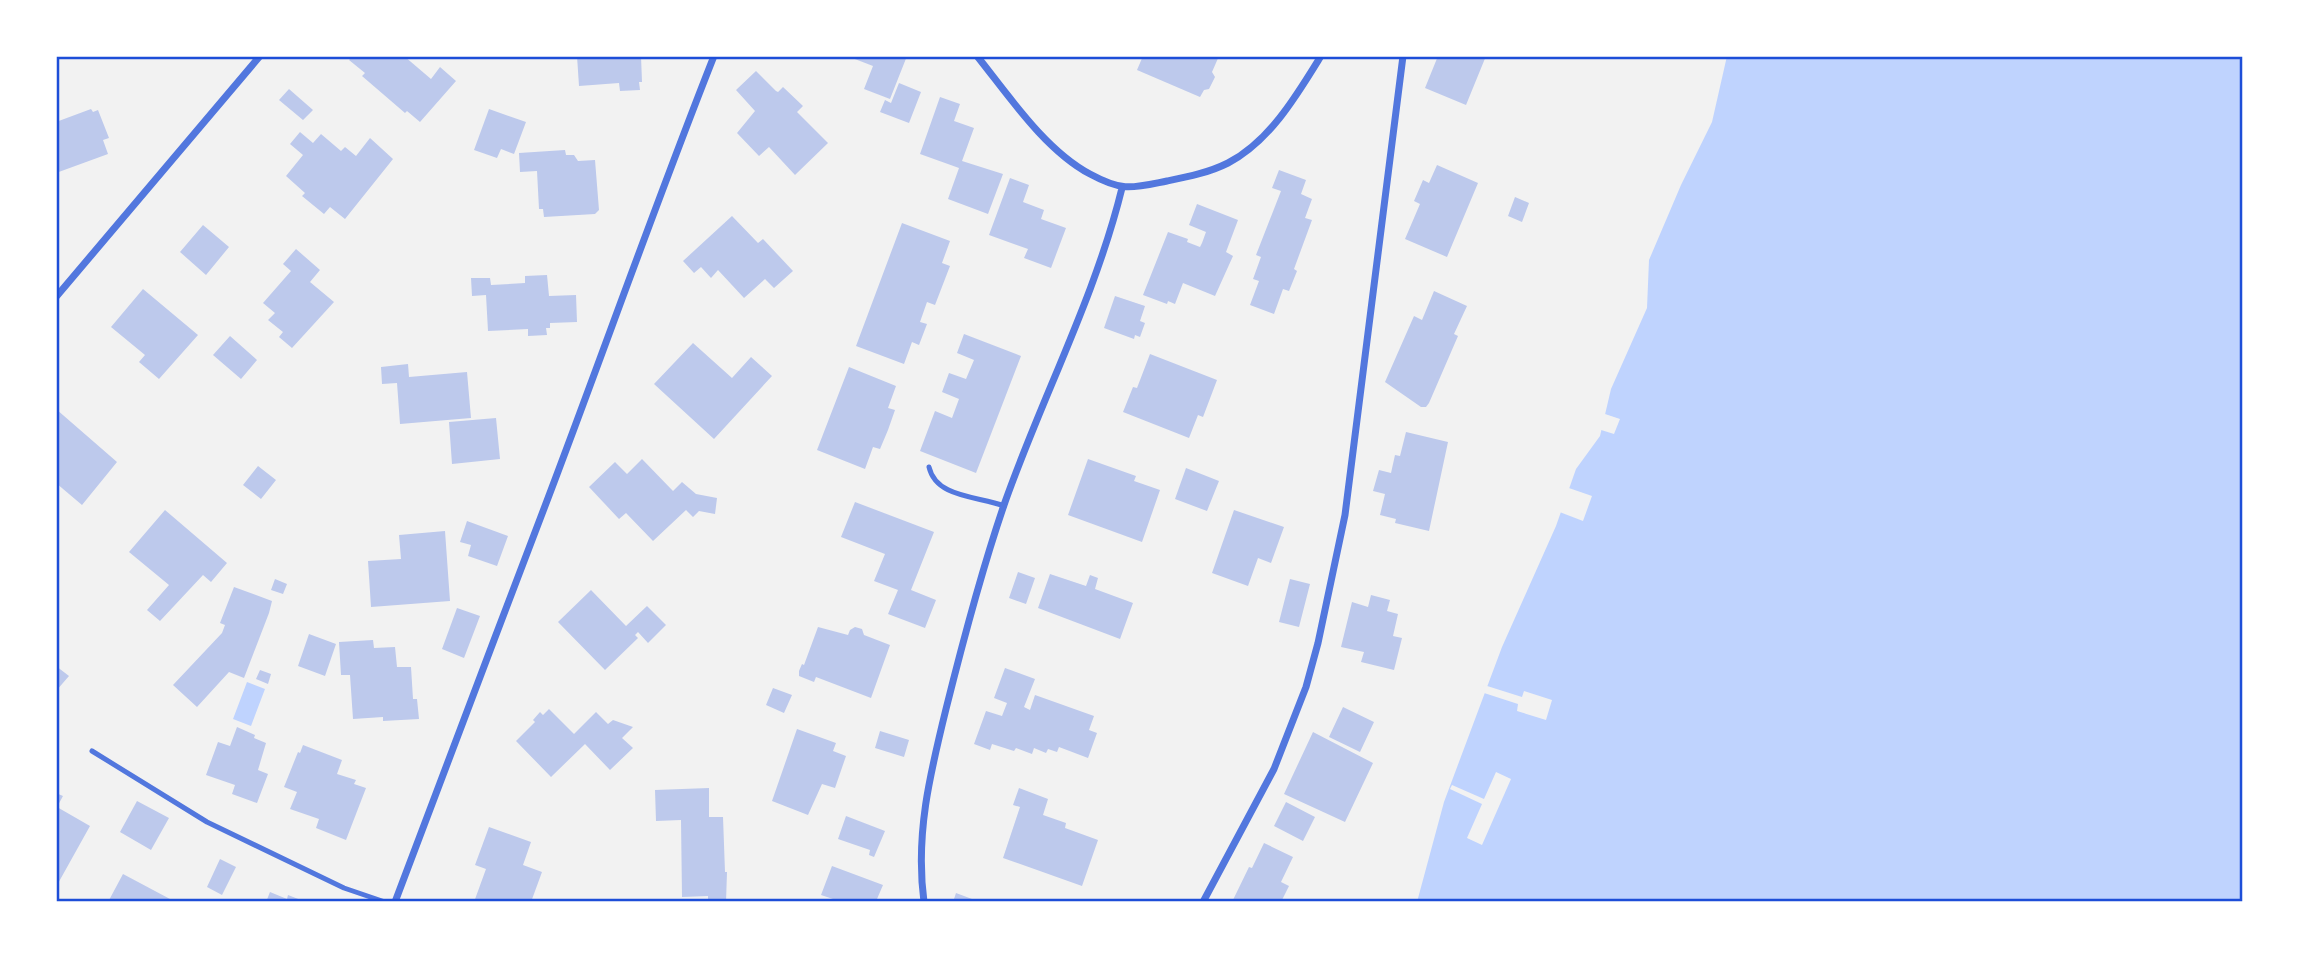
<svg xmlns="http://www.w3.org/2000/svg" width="2299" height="958" viewBox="0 0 2299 958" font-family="'DM Sans',sans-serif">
<rect width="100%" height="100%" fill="#f2f2f2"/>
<path fill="#bfd3fe" d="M 1727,56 L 2243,56 L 2243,902 L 1417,902 L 1444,802 L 1502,647 L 1556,526 L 1576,469 L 1600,436 L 1611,389 L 1647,308 L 1649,260 L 1681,185 L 1712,122 Z
M 247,682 L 265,689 L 251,726 L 233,719 Z"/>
<path fill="#f2f2f2" d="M 1602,413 L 1620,419 L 1614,434 L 1598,429 Z
M 1566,487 L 1592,496 L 1583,521 L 1557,511 Z
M 1484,685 L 1522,697 L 1524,691 L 1552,700 L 1546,720 L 1517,711 L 1518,704 L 1481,692 Z
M 1496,772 L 1511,779 L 1482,845 L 1467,838 L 1482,804 L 1450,789 L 1452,785 L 1484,799 Z"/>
<path fill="#bdc9ec" d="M 353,56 L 404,56 L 431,79 L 440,67 L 456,81 L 420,122 L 407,111 L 405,113 L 362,76 L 365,73 L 349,60 Z
M 577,56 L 641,56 L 642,82 L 639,82 L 640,90 L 620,91 L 619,83 L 579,86 Z
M 847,56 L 907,56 L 890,99 L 864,89 L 873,66 Z
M 1143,56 L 1219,56 L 1212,72 L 1215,77 L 1209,89 L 1204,90 L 1200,97 L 1137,70 Z
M 1438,56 L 1486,56 L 1466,105 L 1425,88 Z
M 756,71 L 776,91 L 778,92 L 783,87 L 803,106 L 797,112 L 828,143 L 795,175 L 769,147 L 759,156 L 737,133 L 755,111 L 736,90 Z
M 899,83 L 921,92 L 909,123 L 880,112 L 885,100 L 891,103 Z
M 289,89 L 313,110 L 303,120 L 279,100 Z
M 940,97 L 960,104 L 954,121 L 974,128 L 962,161 L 1003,174 L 988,214 L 948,199 L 959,168 L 920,154 Z
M 91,109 L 93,112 L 98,110 L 109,138 L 103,140 L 108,154 L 56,173 L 56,122 Z
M 489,109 L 526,122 L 514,154 L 501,149 L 497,158 L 474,150 Z
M 300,132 L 313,143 L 321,134 L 341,151 L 345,147 L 356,156 L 370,138 L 393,159 L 345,219 L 330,207 L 324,214 L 302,196 L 305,193 L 286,176 L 303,155 L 290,144 Z
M 565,150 L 566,155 L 574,155 L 578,161 L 595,160 L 599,210 L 595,214 L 544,217 L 543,209 L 539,209 L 537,171 L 520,172 L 519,153 Z
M 1437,165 L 1478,183 L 1447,257 L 1405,239 L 1420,204 L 1414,201 L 1423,180 L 1429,183 Z
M 1279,170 L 1306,180 L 1301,194 L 1312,199 L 1305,218 L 1312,220 L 1294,269 L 1297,271 L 1289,291 L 1283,289 L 1274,314 L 1250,305 L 1259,281 L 1253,279 L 1261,257 L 1256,255 L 1281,191 L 1272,188 Z
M 1010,178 L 1029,185 L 1023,202 L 1044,210 L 1041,219 L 1066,228 L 1051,268 L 1024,258 L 1028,249 L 989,235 Z
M 1515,197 L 1529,203 L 1522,222 L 1508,216 Z
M 1197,204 L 1238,220 L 1226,252 L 1233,256 L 1215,296 L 1183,283 L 1175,304 L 1168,301 L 1167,304 L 1143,295 L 1168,232 L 1188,239 L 1187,242 L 1200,247 L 1202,243 L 1206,232 L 1189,225 Z
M 732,216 L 758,243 L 763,239 L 793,271 L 774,288 L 765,279 L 744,298 L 718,270 L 711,278 L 701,267 L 694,273 L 683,261 Z
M 902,223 L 950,241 L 942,263 L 950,266 L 935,305 L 927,302 L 920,322 L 927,324 L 919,345 L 912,342 L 904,364 L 856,346 Z
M 203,225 L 229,247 L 206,275 L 180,252 Z
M 296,249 L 320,270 L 310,282 L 334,302 L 292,348 L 279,337 L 283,332 L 268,320 L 275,313 L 263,303 L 291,271 L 283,264 Z
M 547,275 L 549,296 L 576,295 L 577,322 L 550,323 L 550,328 L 546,328 L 547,335 L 528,336 L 528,329 L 488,331 L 486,295 L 472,296 L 471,278 L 490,278 L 491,285 L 525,283 L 525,276 Z
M 143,289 L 198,335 L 159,379 L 139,362 L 145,355 L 111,327 Z
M 1434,291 L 1467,306 L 1454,334 L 1458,336 L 1429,403 L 1426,407 L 1421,407 L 1385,382 L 1414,316 L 1422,320 Z
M 1115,296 L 1145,306 L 1140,321 L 1145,323 L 1140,337 L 1135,335 L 1134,339 L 1104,328 Z
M 964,334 L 1021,356 L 976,473 L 920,451 L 935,411 L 952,418 L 959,399 L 942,392 L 949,373 L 966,379 L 974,360 L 957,353 Z
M 230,336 L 257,360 L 241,379 L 213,355 Z
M 693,343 L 732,378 L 751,357 L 772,376 L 714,439 L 654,384 Z
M 1150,354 L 1217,380 L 1203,417 L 1198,415 L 1189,438 L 1123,412 L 1133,387 L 1137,388 Z
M 408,364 L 409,377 L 467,372 L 471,418 L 400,424 L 397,383 L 382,384 L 381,367 Z
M 849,367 L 896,386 L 888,408 L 895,410 L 888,430 L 880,449 L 873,447 L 865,469 L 817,450 Z
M 56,409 L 117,462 L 82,505 L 56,483 Z
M 496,418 L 500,459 L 452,464 L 449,422 Z
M 1406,432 L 1448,442 L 1429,531 L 1395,523 L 1396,519 L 1380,515 L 1385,494 L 1373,491 L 1379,470 L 1391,473 L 1395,455 L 1400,456 Z
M 642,459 L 673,491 L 682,482 L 696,494 L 717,498 L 715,514 L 699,511 L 693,517 L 686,510 L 653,541 L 626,513 L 619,519 L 589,487 L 615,462 L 627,474 Z
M 1088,459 L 1136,476 L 1134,481 L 1160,490 L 1142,542 L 1068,515 Z
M 258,466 L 276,480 L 261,499 L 243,485 Z
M 1186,468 L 1219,481 L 1207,511 L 1175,499 Z
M 855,502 L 934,532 L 911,590 L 936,600 L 925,628 L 888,614 L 898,590 L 874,581 L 885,554 L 841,537 Z
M 165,510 L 227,563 L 211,582 L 203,575 L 160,621 L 147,610 L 169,585 L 129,552 Z
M 1234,510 L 1284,527 L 1271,563 L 1258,558 L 1248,586 L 1212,573 Z
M 467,521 L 508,536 L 497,566 L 468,556 L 471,545 L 460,542 Z
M 445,531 L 450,601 L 371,607 L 368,561 L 401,559 L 399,535 Z
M 1018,572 L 1035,578 L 1026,604 L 1009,598 Z
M 1050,574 L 1086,586 L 1090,575 L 1098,578 L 1095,589 L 1133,603 L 1120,639 L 1038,608 Z
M 275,579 L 287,584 L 283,594 L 271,590 Z
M 1290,579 L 1310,584 L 1299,627 L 1279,622 Z
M 234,587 L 272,601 L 269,613 L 244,678 L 229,672 L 197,707 L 173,685 L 222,633 L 225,625 L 220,623 Z
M 591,590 L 626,626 L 647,606 L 666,625 L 648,643 L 638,632 L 635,635 L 638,638 L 605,670 L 558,622 Z
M 1371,595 L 1390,600 L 1387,611 L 1398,614 L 1393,636 L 1402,638 L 1394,670 L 1361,662 L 1364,652 L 1341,647 L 1352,602 L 1368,607 Z
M 457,608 L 480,616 L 464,658 L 442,649 Z
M 818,627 L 848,635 L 850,630 L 855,627 L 862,629 L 864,635 L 890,645 L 871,698 L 816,677 L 814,682 L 799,676 L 799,671 L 802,664 L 804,665 Z
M 309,634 L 336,644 L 325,676 L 298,666 Z
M 373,640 L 374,648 L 395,647 L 397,667 L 411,667 L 413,699 L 417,699 L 419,719 L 383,721 L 383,717 L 353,719 L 350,675 L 341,675 L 339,642 Z
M 56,666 L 69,676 L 56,691 Z
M 1005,668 L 1035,679 L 1024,707 L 1030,710 L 1035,695 L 1094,716 L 1089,730 L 1097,733 L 1088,758 L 1059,747 L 1057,752 L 1048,749 L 1046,753 L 1034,748 L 1032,754 L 1016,748 L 1014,751 L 992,744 L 990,750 L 974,744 L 986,711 L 1002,716 L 1007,703 L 994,698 Z
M 260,670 L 271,674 L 268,684 L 256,679 Z
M 773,688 L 792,695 L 784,713 L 766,705 Z
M 1343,707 L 1374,722 L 1360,752 L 1329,737 Z
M 549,709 L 574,734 L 596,712 L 608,724 L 613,720 L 633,727 L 622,738 L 633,748 L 610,770 L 585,744 L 551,777 L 516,741 L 535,722 L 533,720 L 540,712 L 543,715 Z
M 237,727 L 255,735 L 254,738 L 266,743 L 258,770 L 268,774 L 257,803 L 232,794 L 235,785 L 206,775 L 218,742 L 230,746 Z
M 797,729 L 836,743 L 833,751 L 846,756 L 835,788 L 822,784 L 808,815 L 772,801 Z
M 880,731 L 909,740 L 904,757 L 875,748 Z
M 1313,732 L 1373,763 L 1345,822 L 1284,794 Z
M 303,745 L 342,760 L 337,774 L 356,780 L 354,784 L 366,788 L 346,840 L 316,828 L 319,819 L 290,809 L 297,792 L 284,787 L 298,752 L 300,753 Z
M 709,788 L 709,817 L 723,817 L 725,872 L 727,872 L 726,902 L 708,902 L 708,896 L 682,897 L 681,820 L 656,821 L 655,790 Z
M 1019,788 L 1048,799 L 1043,815 L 1066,823 L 1065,828 L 1098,840 L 1082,886 L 1003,858 L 1020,807 L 1013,805 Z
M 56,793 L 63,796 L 57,807 L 90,826 L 56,887 Z
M 137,801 L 169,818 L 151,850 L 120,832 Z
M 1286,802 L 1315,817 L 1303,841 L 1274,826 Z
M 846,816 L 885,831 L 874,857 L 869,855 L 870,850 L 838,839 Z
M 489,827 L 531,842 L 523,865 L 542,872 L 531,902 L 474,902 L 486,869 L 475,865 Z
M 1264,843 L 1293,857 L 1281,882 L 1289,886 L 1281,902 L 1232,902 L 1249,867 L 1252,868 Z
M 220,859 L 236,867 L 222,895 L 207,887 Z
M 832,866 L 883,885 L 877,899 L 885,902 L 832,902 L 833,899 L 821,895 Z
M 123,874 L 170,899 L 168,902 L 108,902 Z
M 270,892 L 287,899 L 288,895 L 306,902 L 266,902 Z
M 956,893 L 980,902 L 953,902 Z"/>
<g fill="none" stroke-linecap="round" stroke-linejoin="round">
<path stroke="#5277de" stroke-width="5" d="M 929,467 C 936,498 978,496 1004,506
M 92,751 L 207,822 L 344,888 L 385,902"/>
<path stroke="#5277de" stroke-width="7" d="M 977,56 C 1009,96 1045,150 1090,174 C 1123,192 1132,188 1167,181 C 1187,177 1208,173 1228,163 C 1270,141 1297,95 1321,56
M 56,297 L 260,56
M 395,902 C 444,770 495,638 545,506 C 602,356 655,205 714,56
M 924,902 C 915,835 930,774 946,709 C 963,641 981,572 1004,505 C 1041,399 1095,298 1122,188
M 1203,902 L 1274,769 L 1306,687 L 1318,643 L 1345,515 L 1403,56"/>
</g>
<rect width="2299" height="958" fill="none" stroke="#ffffff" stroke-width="116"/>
<rect x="58" y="58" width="2183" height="842" fill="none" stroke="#1d4ed8" stroke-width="2.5"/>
</svg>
